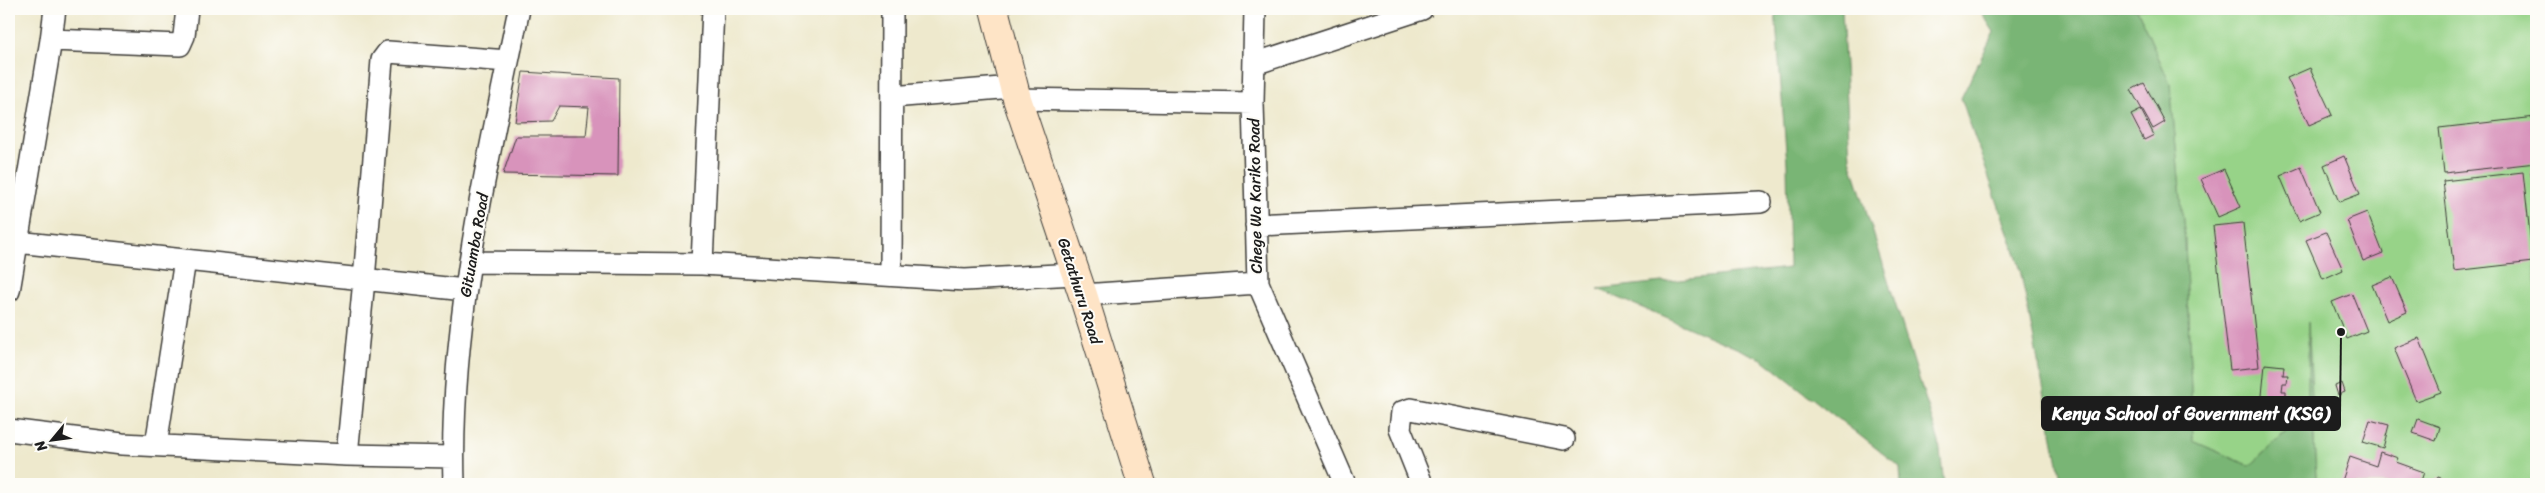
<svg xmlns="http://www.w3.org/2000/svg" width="2545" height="493" viewBox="0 0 2545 493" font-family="Sriracha,sans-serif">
<rect width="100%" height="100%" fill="#fdfcf7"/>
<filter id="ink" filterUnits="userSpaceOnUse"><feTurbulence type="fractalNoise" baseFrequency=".02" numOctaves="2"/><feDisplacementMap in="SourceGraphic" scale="10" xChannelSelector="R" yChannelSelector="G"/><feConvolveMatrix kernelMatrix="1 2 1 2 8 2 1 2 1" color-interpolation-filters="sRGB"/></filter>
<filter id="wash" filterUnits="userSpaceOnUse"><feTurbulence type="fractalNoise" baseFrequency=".0096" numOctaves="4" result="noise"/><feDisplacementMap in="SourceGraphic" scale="20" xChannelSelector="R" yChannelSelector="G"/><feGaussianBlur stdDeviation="1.12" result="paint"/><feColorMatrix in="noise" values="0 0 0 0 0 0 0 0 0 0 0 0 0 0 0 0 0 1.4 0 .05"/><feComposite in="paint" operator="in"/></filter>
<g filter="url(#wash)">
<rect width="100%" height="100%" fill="#eee9cd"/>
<path fill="#97d388" stroke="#5a7852" d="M 2137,9 L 2536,9 L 2536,484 L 2321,484 L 2316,479 L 2309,336 L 2308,410 L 2250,466 L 2193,441 L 2185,241 L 2170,84 Z"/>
<path fill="#79b574" stroke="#4a6848" d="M 1775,9 L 1842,9 L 1850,159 L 1939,442 L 1944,484 L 1901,484 L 1900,467 L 1762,359 L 1598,289 L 1789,268 L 1787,164 Z
M 1979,9 L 2137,9 L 2170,84 L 2185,241 L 2193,441 L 2250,466 L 2308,411 L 2308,322 L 2316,478 L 2321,484 L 2062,484 L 2019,264 L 1961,98 L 1994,32 Z"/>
<g id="blocks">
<path fill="#d893bb" d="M 2310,68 L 2332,115 L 2309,125 L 2287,78 Z
M 523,72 L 619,78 L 618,176 L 503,174 L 516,136 L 586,136 L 589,107 L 559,106 L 551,121 L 515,122 Z
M 2144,83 L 2165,122 L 2153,129 L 2131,90 Z
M 2141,110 L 2154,135 L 2144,140 L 2131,115 Z
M 2536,117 L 2536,163 L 2444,173 L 2439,128 Z
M 2344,156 L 2360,194 L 2339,202 L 2324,165 Z
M 2301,167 L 2320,212 L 2299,221 L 2280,176 Z
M 2224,169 L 2241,207 L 2218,217 L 2201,179 Z
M 2536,171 L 2536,203 L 2535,203 L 2531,172 Z
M 2523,172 L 2533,262 L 2454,271 L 2443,181 Z
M 2367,212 L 2383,253 L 2363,261 L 2347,220 Z
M 2243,223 L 2259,367 L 2230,370 L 2213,226 Z
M 2326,232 L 2343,270 L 2323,279 L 2306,240 Z
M 2392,277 L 2407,312 L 2387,321 L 2372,285 Z
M 2352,294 L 2367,331 L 2347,339 L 2332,302 Z
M 2419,338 L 2441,392 L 2416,401 L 2394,348 Z
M 2265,364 L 2284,366 L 2283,375 L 2288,375 L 2287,383 L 2283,383 L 2282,391 L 2286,391 L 2286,400 L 2281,400 L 2281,408 L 2261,406 Z
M 2342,383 L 2345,392 L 2338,395 L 2335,386 Z
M 2418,419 L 2440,427 L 2436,441 L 2413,433 Z
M 2370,420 L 2389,425 L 2383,448 L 2363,442 Z
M 2380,452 L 2398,458 L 2396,462 L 2424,472 L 2420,484 L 2341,484 L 2350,457 L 2376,466 Z
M 2438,477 L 2458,484 L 2435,484 Z"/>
</g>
</g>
<g filter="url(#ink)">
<use href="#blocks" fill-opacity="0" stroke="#3c3b37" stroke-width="1"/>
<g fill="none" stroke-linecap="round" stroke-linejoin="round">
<g stroke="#3c3b37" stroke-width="24">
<path id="street" d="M 713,9 L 702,264 L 965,280 L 1075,274
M 1255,9 L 1253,103 L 1258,283 L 1345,484
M 51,40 L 180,45 L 184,36 L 187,9
M 1254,64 L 1422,9
M 892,97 L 1013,87
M 1017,99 L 1253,103
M 1256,225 L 1761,202
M 17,242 L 465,290
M 470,262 L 702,264
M 891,275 L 892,9
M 9,291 L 51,40 L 55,9
M 1083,295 L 1258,283
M 9,430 L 122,444 L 347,455 L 453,457
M 156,445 L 185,260
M 347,455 L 364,280 L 382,60 L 388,52 L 508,61
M 454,484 C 449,324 487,165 519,9
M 1422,484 L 1400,429 L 1402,412 L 1411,409 L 1564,439"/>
</g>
<g stroke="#3c3b37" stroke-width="30">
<path id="secondary" d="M 994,9 L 1017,99 L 1083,295 L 1142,484"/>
</g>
<use href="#street" stroke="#fff" stroke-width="21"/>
<use href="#secondary" stroke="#fee4c6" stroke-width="28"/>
</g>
</g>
<g text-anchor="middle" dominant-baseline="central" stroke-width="4" stroke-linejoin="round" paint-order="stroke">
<g font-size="16" fill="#1c1c1c" stroke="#fdfcf7">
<text transform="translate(1255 196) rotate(-91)">Chege Wa Kariko Road</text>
<text transform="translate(474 245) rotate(-80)">Gituamba Road</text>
<text transform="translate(1080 291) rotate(72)">Getathuru Road</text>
</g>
</g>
<path fill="none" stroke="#1c1c1c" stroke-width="2" d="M2341 332L2340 414"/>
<circle fill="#1c1c1c" stroke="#fdfcf7" stroke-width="2" cx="2341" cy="332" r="5"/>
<rect fill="#1c1c1c" stroke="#1c1c1c" stroke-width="2" x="2042" y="397" width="298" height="33" rx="5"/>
<g font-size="18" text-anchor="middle" font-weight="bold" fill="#fff">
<text x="2191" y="420">Kenya School of Government (KSG)</text>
</g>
<rect width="2545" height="493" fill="none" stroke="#fdfcf7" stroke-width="30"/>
<g transform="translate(52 440) rotate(241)" stroke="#fdfcf7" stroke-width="4" paint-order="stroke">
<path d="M0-4L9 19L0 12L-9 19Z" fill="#1c1c1c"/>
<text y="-8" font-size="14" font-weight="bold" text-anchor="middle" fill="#1c1c1c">N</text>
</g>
</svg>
